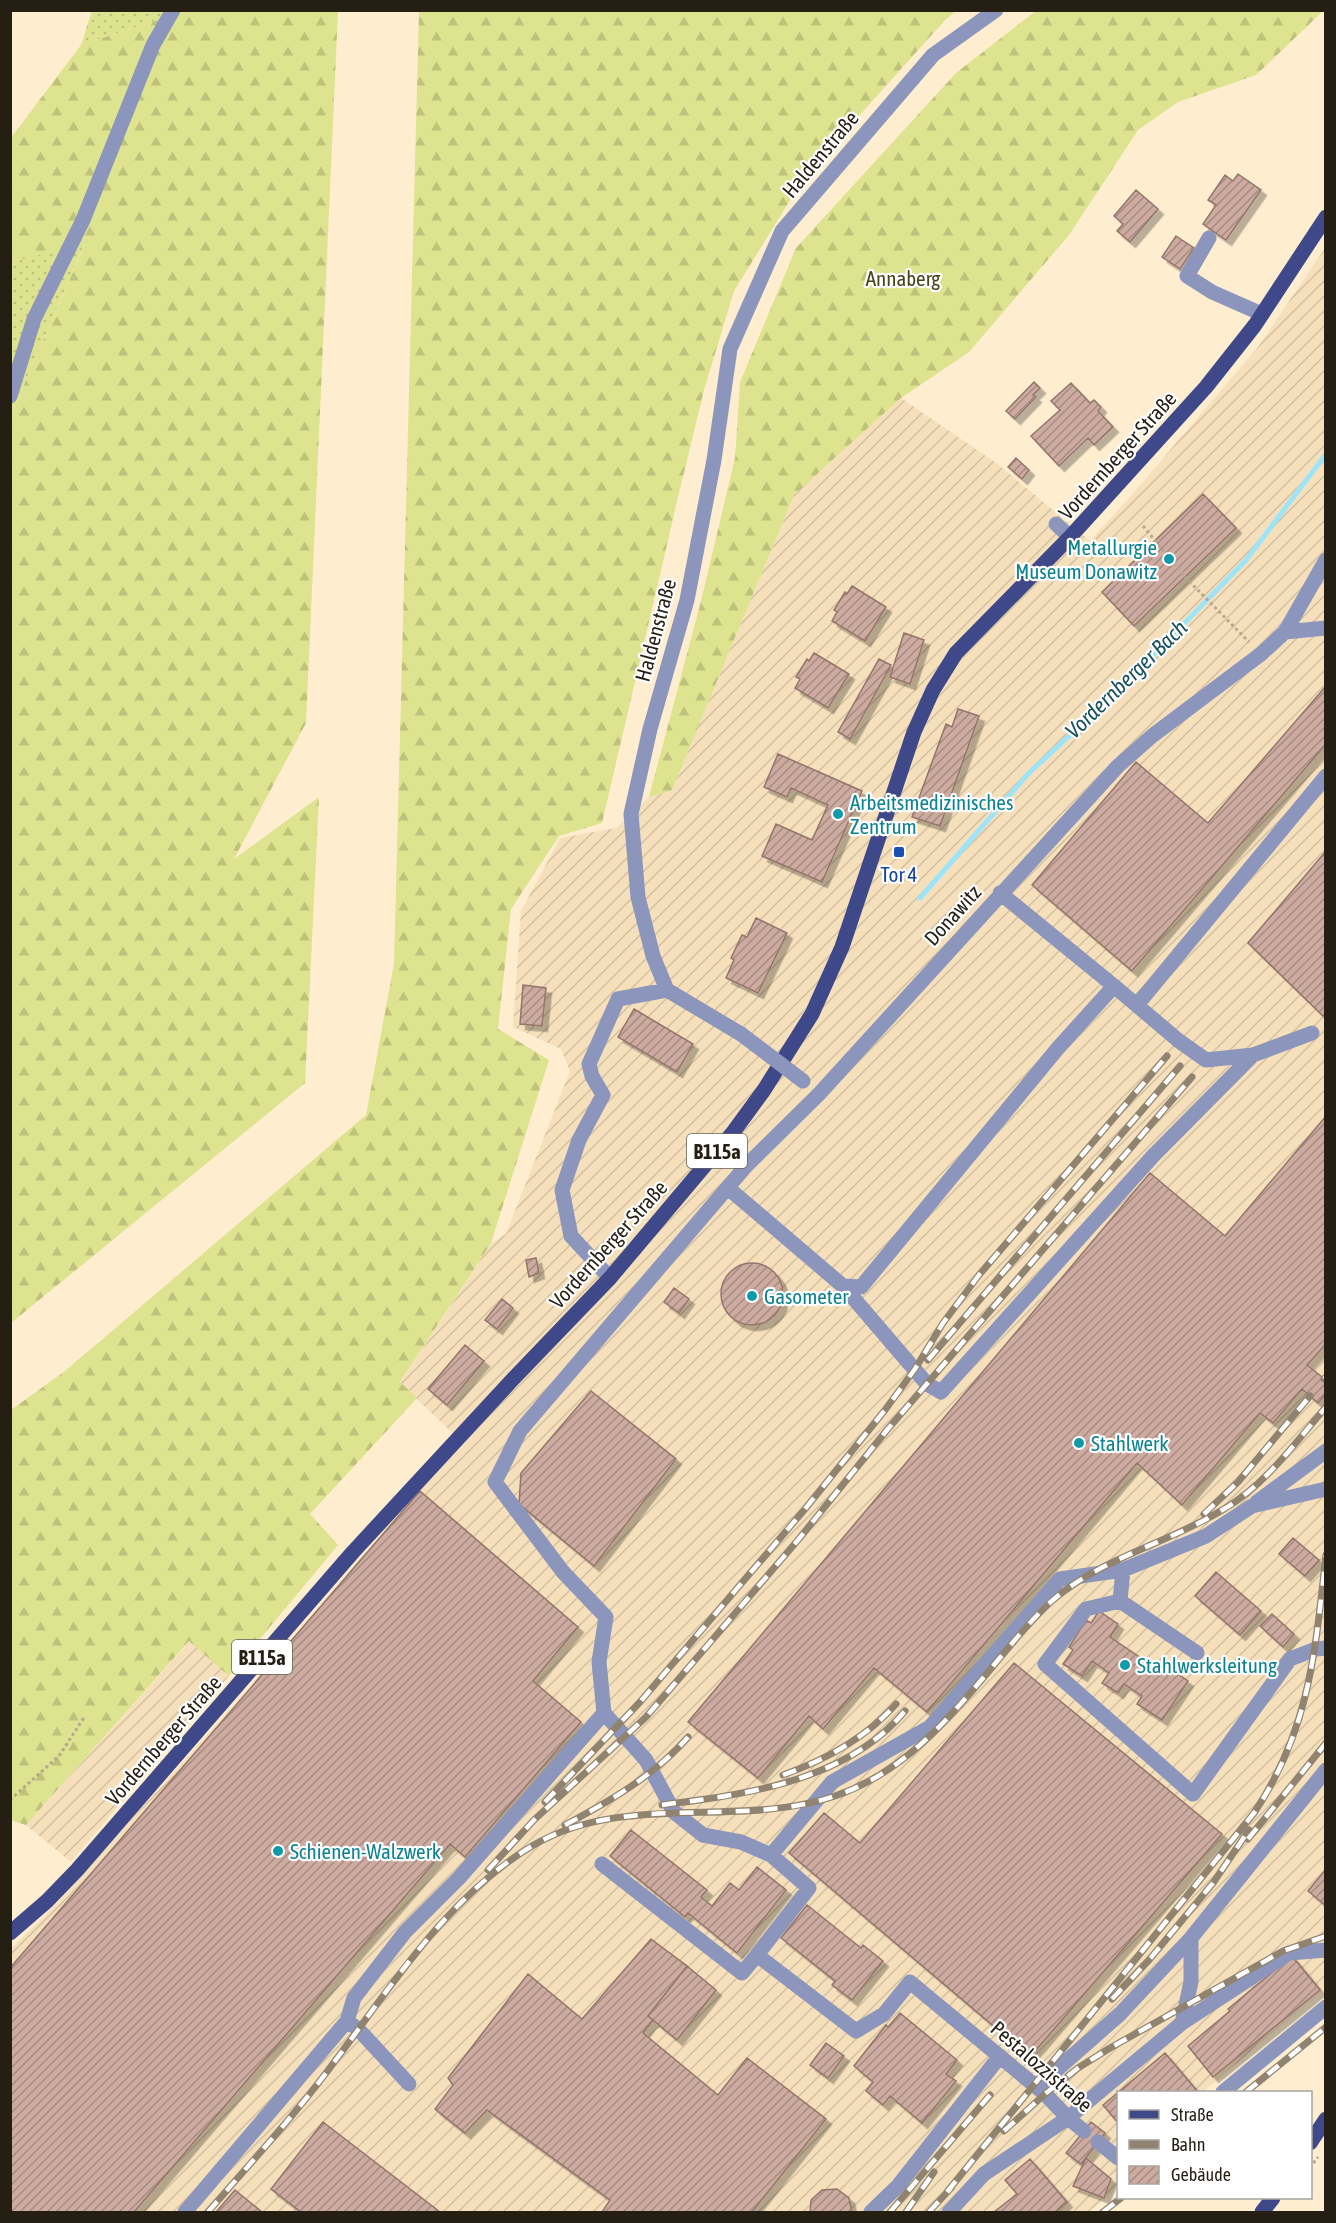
<svg xmlns="http://www.w3.org/2000/svg" width="1336" height="2223" viewBox="0 0 1336 2223" font-family="'Asap Condensed',sans-serif">
<defs>
<pattern id="industrial-furrows" width="10" height="10" patternUnits="userSpaceOnUse" patternTransform="scale(1.5)"><rect width="10" height="10" fill="#f6e0bc"/><path d="M-1 1l2-2M0 10L10 0M9 11l2-2" fill="none" stroke="#d3c0a1"/></pattern>
<pattern id="grass-dots" width="8" height="8" patternUnits="userSpaceOnUse" patternTransform="scale(1.5)"><rect width="8" height="8" fill="#dde38e"/><path d="M2 2h.1M6 6h.1" fill="none" stroke="#bec27a" stroke-width="1.8" stroke-linecap="round"/></pattern>
<pattern id="forest-firs" width="22" height="20" patternUnits="userSpaceOnUse" patternTransform="scale(1.5)"><rect width="22" height="20" fill="#dde38e"/><path d="M5 1l3.5 6h-7zM16 11l3.5 6h-7z" fill="#bec27a"/></pattern>
<pattern id="building-hatch" width="6" height="6" patternUnits="userSpaceOnUse" patternTransform="scale(1.5)"><rect width="6" height="6" fill="#cdaba0"/><path d="M-1 1l2-2M0 6l6-6M5 7l2-2" fill="none" stroke="#a68b81"/></pattern>
<filter id="shadow"><feDropShadow dx="5.5" dy="5.5" stdDeviation="0" flood-color="#0004"/></filter>
</defs>
<rect width="100%" height="100%" fill="#ffedd0"/>
<path fill="url(#industrial-furrows)" d="M 1325,248 L 1325,1988 L 1203,2092 L 1118,2092 L 1118,2185 L 1116,2191 L 1088,2212 L 11,2212 L 11,1949 L 56,1904 L 246,1691 L 422,1487 L 464,1444 L 400,1383 L 491,1243 L 506,1234 L 570,1071 L 561,1049 L 513,1027 L 521,911 L 560,838 L 616,828 L 649,797 L 672,790 L 794,495 L 901,398 L 999,465 L 1090,541 L 1130,497 L 1258,347 Z
M 190,1641 L 229,1676 L 71,1862 L 26,1825 Z"/>
<path fill="url(#grass-dots)" d="M 92,11 L 178,11 L 174,15 L 81,45 Z
M 85,243 L 11,415 L 11,257 L 15,261 Z"/>
<path fill="url(#forest-firs)" d="M 1037,10 L 1323,11 L 1256,75 L 1178,102 L 1138,130 L 1069,235 L 969,352 L 901,398 L 794,495 L 672,790 L 649,797 L 701,601 L 735,458 L 740,382 L 796,248 L 956,73 Z
M 178,11 L 338,11 L 306,723 L 234,859 L 319,797 L 305,1083 L 11,1323 L 11,415 L 85,244 L 15,261 L 11,257 L 10,139 L 81,45 L 174,15 Z
M 419,11 L 956,11 L 946,19 L 805,176 L 734,291 L 704,390 L 679,493 L 602,823 L 559,836 L 511,909 L 498,1029 L 549,1060 L 491,1243 L 400,1382 L 417,1398 L 310,1514 L 338,1545 L 229,1676 L 189,1641 L 26,1825 L 10,1820 L 11,1410 L 65,1371 L 366,1115 L 394,964 Z"/>
<g fill="none" stroke-linecap="round" stroke-linejoin="round">
<path stroke="#9de4f9" stroke-width="5" d="M 920,898 L 1028,774 L 1126,683 L 1246,560 L 1326,454"/>
</g>
<path fill="url(#building-hatch)" stroke="#94756a" stroke-width="1.5" filter="url(#shadow)" d="M 1238,174 L 1261,190 L 1226,240 L 1203,224 L 1216,205 L 1208,200 L 1225,175 L 1233,181 Z
M 1136,190 L 1158,209 L 1130,242 L 1117,231 L 1123,224 L 1114,216 Z
M 1176,236 L 1194,248 L 1180,269 L 1162,257 Z
M 1034,382 L 1040,388 L 1033,395 L 1036,397 L 1015,419 L 1006,411 Z
M 1071,383 L 1090,403 L 1094,400 L 1101,407 L 1098,411 L 1113,427 L 1094,445 L 1088,438 L 1059,466 L 1031,436 L 1060,410 L 1051,401 Z
M 1016,458 L 1029,470 L 1022,479 L 1008,467 Z
M 1203,494 L 1236,528 L 1134,626 L 1102,592 Z
M 852,586 L 886,607 L 865,641 L 832,621 L 837,612 L 834,610 L 845,592 L 847,594 Z
M 904,633 L 924,640 L 910,684 L 890,677 Z
M 814,653 L 849,674 L 828,708 L 795,688 L 800,679 L 796,677 L 807,659 L 809,661 Z
M 879,659 L 891,665 L 850,739 L 838,732 Z
M 1326,686 L 1326,744 L 1132,971 L 1032,885 L 1136,762 L 1208,823 Z
M 958,709 L 979,716 L 940,826 L 912,817 L 946,724 L 952,727 Z
M 778,754 L 862,791 L 822,882 L 762,856 L 776,824 L 812,840 L 828,805 L 791,788 L 787,797 L 764,787 Z
M 1326,851 L 1326,1013 L 1323,1016 L 1248,943 Z
M 756,918 L 787,933 L 758,993 L 726,978 L 734,960 L 731,958 L 742,935 L 747,937 Z
M 523,985 L 546,988 L 542,1026 L 520,1024 Z
M 634,1009 L 693,1044 L 677,1072 L 618,1037 Z
M 1326,1116 L 1326,1344 L 1307,1365 L 1326,1380 L 1326,1394 L 1318,1403 L 1302,1389 L 1273,1423 L 1260,1413 L 1182,1505 L 1137,1463 L 927,1712 L 874,1668 L 823,1729 L 809,1716 L 758,1778 L 688,1722 L 1150,1173 L 1225,1236 Z
M 536,1258 L 539,1273 L 529,1277 L 526,1260 Z
M721 1294a31 31 0 1 1 62 0a31 31 0 1 1-62 0Z
M 674,1288 L 689,1299 L 679,1313 L 664,1302 Z
M 502,1299 L 513,1308 L 497,1329 L 485,1320 Z
M 465,1345 L 484,1361 L 447,1405 L 428,1389 Z
M 591,1391 L 676,1459 L 594,1566 L 519,1504 L 521,1473 Z
M 420,1491 L 578,1627 L 533,1681 L 581,1722 L 465,1857 L 450,1844 L 134,2212 L 10,2212 L 10,1968 Z
M 1293,1538 L 1319,1560 L 1305,1576 L 1279,1554 Z
M 1216,1572 L 1261,1611 L 1240,1635 L 1195,1596 Z
M 1099,1611 L 1118,1624 L 1110,1637 L 1162,1672 L 1166,1666 L 1188,1681 L 1162,1720 L 1137,1704 L 1142,1696 L 1124,1684 L 1118,1693 L 1102,1683 L 1109,1673 L 1092,1661 L 1082,1676 L 1063,1664 L 1073,1650 L 1069,1647 L 1086,1620 L 1091,1623 Z
M 1272,1614 L 1294,1634 L 1283,1647 L 1260,1626 Z
M 1014,1663 L 1222,1834 L 1030,2057 L 789,1853 L 824,1813 L 860,1843 Z
M 631,1830 L 707,1890 L 701,1897 L 712,1906 L 730,1883 L 739,1890 L 757,1867 L 786,1890 L 737,1953 L 688,1913 L 685,1917 L 610,1856 Z
M 1326,1869 L 1326,1906 L 1308,1891 Z
M 807,1905 L 861,1948 L 863,1945 L 883,1961 L 852,2000 L 832,1985 L 835,1981 L 781,1938 Z
M 651,1939 L 687,1966 L 648,2016 L 653,2020 L 643,2033 L 718,2095 L 747,2058 L 826,2119 L 752,2212 L 602,2212 L 610,2200 L 487,2110 L 465,2133 L 435,2109 L 453,2085 L 448,2078 L 528,1974 L 582,2019 Z
M 1292,1956 L 1320,1990 L 1213,2077 L 1188,2046 L 1230,2011 L 1228,2009 Z
M 687,1966 L 716,1990 L 677,2040 L 648,2016 Z
M 900,2013 L 957,2060 L 946,2074 L 956,2081 L 922,2123 L 890,2096 L 883,2105 L 866,2091 L 873,2082 L 854,2066 L 886,2025 L 888,2027 Z
M 826,2043 L 844,2056 L 828,2078 L 810,2065 Z
M 1165,2053 L 1198,2092 L 1118,2092 L 1118,2123 L 1103,2105 Z
M 323,2122 L 440,2212 L 301,2212 L 271,2189 Z
M 1091,2122 L 1105,2133 L 1081,2164 L 1066,2153 Z
M 1086,2158 L 1111,2179 L 1104,2198 L 1073,2186 Z
M 1030,2159 L 1067,2202 L 1055,2212 L 994,2212 L 1017,2194 L 1005,2180 Z
M 837,2189 L 849,2198 L 852,2212 L 810,2212 L 811,2200 L 822,2190 Z
M 235,2190 L 262,2212 L 216,2212 Z"/>
<g fill="none" stroke-linecap="round" stroke-linejoin="round">
<path stroke="#b5a790" stroke-width="3" stroke-dasharray="3 3" stroke-linecap="butt" d="M 1143,526 L 1185,577 L 1249,642
M 10,1800 L 59,1756 L 85,1716
M 1310,2168 L 1318,2157"/>
<path stroke="#8c95bb" stroke-width="15" d="M 1209,238 L 1187,276 L 1212,292 L 1262,314
M 10,396 L 34,319 L 83,220 L 153,45 L 173,10
M 1056,524 L 1070,537
M 1285,632 L 1326,628
M 1114,986 L 1179,1041 L 1206,1060 L 1253,1055 L 1312,1033
M 667,990 L 653,956 L 638,897 L 631,814 L 650,729 L 687,600 L 714,460 L 730,349 L 782,231 L 933,55 L 996,10
M 667,990 L 741,1034
M 1137,1005 L 1326,776
M 728,1188 L 843,1286 L 861,1287 L 1058,1048 L 1114,986 L 1000,893
M 610,1278 L 571,1236 L 562,1190 L 579,1140 L 603,1095 L 592,1076 L 589,1064 L 618,999 L 667,990
M 843,1286 L 927,1384 L 941,1392 L 1153,1156 L 1253,1055
M 1257,1502 L 1326,1451
M 1120,1601 L 1123,1570
M 1197,1653 L 1120,1601 L 1086,1609 L 1045,1664 L 1193,1794 L 1290,1659 L 1316,1649 L 1326,1648
M 771,1855 L 832,1782 L 930,1727 L 1060,1579 L 1123,1570 L 1206,1536 L 1252,1506 L 1326,1489
M 602,1864 L 742,1973 L 757,1955
M 347,2021 L 358,2029 L 409,2084
M 1182,2023 L 1289,1953 L 1326,1950
M 1037,2087 L 1120,2014 L 1191,1938 L 1326,1770
M 1223,2092 L 1326,2007
M 1084,2131 L 1068,2118 L 1045,2094 L 910,1982 L 884,2014 L 856,2031 L 757,1955 L 809,1888 L 771,1855 L 741,1842 L 703,1835 L 674,1812 L 646,1760 L 604,1713 L 599,1662 L 606,1617 L 563,1572 L 495,1482 L 520,1431 L 746,1166 L 819,1094 L 1118,766 L 1152,736 L 1261,654 L 1285,632 L 1326,560
M 1098,2142 L 1118,2158
M 185,2212 L 347,2021 L 354,1998 L 405,1932 L 459,1878 L 604,1713
M 871,2212 L 898,2186 L 1000,2056
M 949,2212 L 984,2174 L 1068,2118 L 1182,2023 L 1191,1982 L 1191,1938"/>
<path stroke="#3f498a" stroke-width="15" d="M 10,1933 L 47,1901 L 77,1870 L 353,1552 L 513,1379 L 610,1278 L 734,1131 L 764,1090 L 812,1014 L 842,947 L 914,732 L 933,690 L 956,653 L 1070,537 L 1206,387 L 1255,325 L 1326,217
M 1310,2143 L 1326,2119
M 1262,2212 L 1273,2198"/>
<g stroke="#908470" stroke-width="7">
<path id="rail" d="M 928,1360 L 1180,1066
M 1324,1379 L 1326,1377
M 1204,1514 L 1238,1482 L 1310,1396
M 783,1775 C 825,1760 866,1738 896,1704
M 545,1802 L 640,1702 L 805,1509 L 885,1410 L 915,1369 L 943,1323 L 979,1275 L 1167,1056
M 662,1805 C 674,1803 687,1802 699,1800 C 773,1790 855,1771 905,1711
M 565,1825 C 610,1801 654,1776 688,1737
M 1248,1839 L 1326,1743
M 488,1870 L 534,1820 L 646,1717 L 798,1540 L 887,1430 L 1192,1077
M 1112,1999 L 1149,1960 L 1213,1883 L 1249,1830
M 1246,2092 L 1326,2027
M 1004,2131 L 1045,2094 L 1078,2068 L 1110,2048 L 1283,1951 L 1326,1936
M 947,2192 L 1254,1813 C 1310,1729 1315,1652 1326,1555
M 208,2212 C 252,2161 298,2112 338,2057 C 394,1982 450,1895 532,1846 C 625,1791 737,1829 835,1796 C 909,1771 956,1710 1004,1653 C 1019,1635 1035,1616 1053,1600 C 1103,1557 1169,1543 1224,1509 C 1266,1484 1295,1443 1326,1407
M 890,2212 L 990,2095
M 906,2212 L 934,2172
M 929,2212 L 951,2188
M 1103,2212 L 1121,2198"/>
</g>
<use href="#rail" stroke="#fff" stroke-width="4.5" stroke-dasharray="14" stroke-linecap="butt"/>
<path stroke="#8c95bb" stroke-width="15" d="M 741,1034 L 803,1081"/>
</g>
<g fill="#0f9aa8" stroke="#fff" stroke-width="2">
<circle cx="1169" cy="559" r="6"/>
<circle cx="838" cy="814" r="6"/>
<circle cx="752" cy="1296" r="6"/>
<circle cx="1079" cy="1443" r="6"/>
<circle cx="1125" cy="1665" r="6"/>
<circle cx="278" cy="1851" r="6"/>
</g>
<rect fill="#1a4fb4" stroke="#fff" stroke-width="2" x="893" y="846" width="12" height="12" rx="3"/>
<g text-anchor="middle" dominant-baseline="central" stroke-width="4.5" stroke-linejoin="round" paint-order="stroke">
<g fill="#fff" stroke="#66625a" stroke-width="1.5">
<rect x="687" y="1134" width="60" height="34" rx="4.5"/>
<rect x="232" y="1640" width="60" height="34" rx="4.5"/>
</g>
<g font-size="20" font-weight="bold" fill="#241e13">
<text x="717" y="1151">B115a</text>
<text x="262" y="1657">B115a</text>
</g>
<g font-size="21" fill="#241e13" stroke="#fff">
<text transform="translate(820 154) rotate(-50)">Haldenstraße</text>
<text transform="translate(1117 455) rotate(-48)">Vordernberger Straße</text>
<text transform="translate(655 630) rotate(-75)">Haldenstraße</text>
<text transform="translate(952 915) rotate(-48)">Donawitz</text>
<text transform="translate(608 1244) rotate(-48)">Vordernberger Straße</text>
<text transform="translate(163 1740) rotate(-49)">Vordernberger Straße</text>
<text transform="translate(1042 2066) rotate(41)">Pestalozzistraße</text>
</g>
<g font-size="21" fill="#43451b" stroke="#fff">
<text x="903" y="278">Annaberg</text>
</g>
<g font-size="21" fill="#0d838f" stroke="#fff" text-anchor="start">
<text x="1157" y="547" text-anchor="end">Metallurgie<tspan x="1157" dy="24">Museum Donawitz</tspan></text>
<text x="850" y="802">Arbeitsmedizinisches<tspan x="850" dy="24">Zentrum</tspan></text>
<text x="764" y="1296">Gasometer</text>
<text x="1091" y="1443">Stahlwerk</text>
<text x="1137" y="1665">Stahlwerksleitung</text>
<text x="290" y="1851">Schienen-Walzwerk</text>
</g>
<g font-size="21" fill="#164399" stroke="#fff">
<text x="899" y="874">Tor 4</text>
</g>
<g font-size="22" font-style="italic" fill="#175160" stroke="#fff">
<text transform="translate(1126 679) rotate(-44)">Vordernberger Bach</text>
</g>
</g>
<rect width="1336" height="2223" fill="none" stroke="#241e13" stroke-width="24"/>
<rect x="1117" y="2091" width="195" height="108" fill="#ffffff" stroke="#a7a5a1" stroke-width="1.5"/>
<rect x="1129" y="2110" width="30" height="9" fill="#3f498a" stroke="#a7a5a1" stroke-width="1.5"/>
<text x="1171" y="2121" font-size="18" fill="#241e13">Straße</text>
<rect x="1129" y="2140" width="30" height="9" fill="#908470" stroke="#a7a5a1" stroke-width="1.5"/>
<text x="1171" y="2151" font-size="18" fill="#241e13">Bahn</text>
<rect x="1129" y="2166" width="30" height="18" fill="url(#building-hatch)" stroke="#a7a5a1" stroke-width="1.5"/>
<text x="1171" y="2181" font-size="18" fill="#241e13">Gebäude</text>
</svg>
